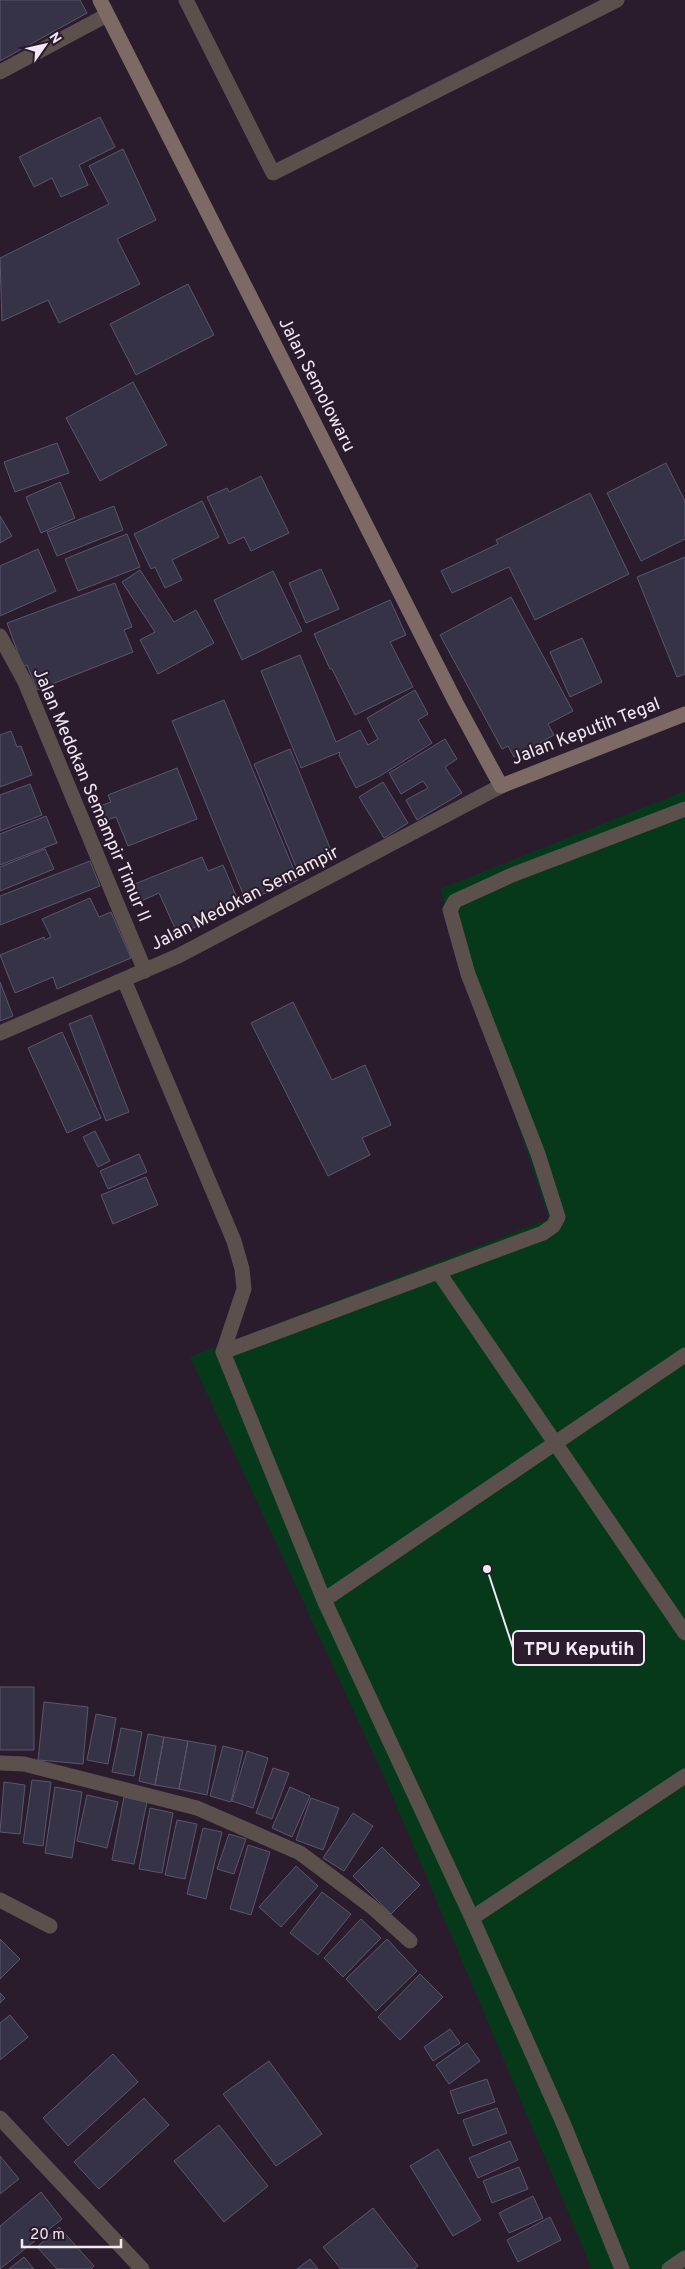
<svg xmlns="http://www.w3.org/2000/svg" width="685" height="2269" viewBox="0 0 685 2269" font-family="Overpass,sans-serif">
<rect width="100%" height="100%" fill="#2a1c2d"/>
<path fill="#06391a" d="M 685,791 L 685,2269 L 592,2269 L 386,1781 L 190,1357 L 549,1219 L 440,889 Z"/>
<path fill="#373347" stroke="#5a566d" d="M 0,0 L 80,0 L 87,13 L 0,61 Z
M 100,117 L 115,147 L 79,165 L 88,185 L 61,197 L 52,178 L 34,187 L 19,157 Z
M 123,149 L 156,220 L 117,239 L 140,284 L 59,323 L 48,300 L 2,321 L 0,258 L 109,204 L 89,166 Z
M 188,284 L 214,335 L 136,375 L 110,324 Z
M 133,382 L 167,445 L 100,481 L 66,418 Z
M 57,443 L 69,473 L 15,492 L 4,462 Z
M 666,463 L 685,501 L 685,539 L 641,561 L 607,493 Z
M 261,476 L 289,533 L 251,551 L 244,537 L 229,544 L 207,497 L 227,488 L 229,492 Z
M 60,482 L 75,518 L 41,533 L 26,497 Z
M 590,493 L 629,574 L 535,620 L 509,567 L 452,593 L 441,571 L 498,544 L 496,540 Z
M 202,501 L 219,537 L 172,560 L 182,580 L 165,588 L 155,567 L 151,569 L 134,534 Z
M 114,506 L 123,530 L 57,556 L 47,532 Z
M 0,516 L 12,536 L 0,543 Z
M 127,534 L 140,567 L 78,591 L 65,559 Z
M 38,549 L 56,591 L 0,616 L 0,566 Z
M 685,557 L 685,674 L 677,677 L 637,577 Z
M 321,569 L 339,609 L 306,623 L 289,583 Z
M 140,570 L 174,622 L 196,610 L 214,643 L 158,674 L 140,640 L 155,632 L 122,582 Z
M 273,571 L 302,631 L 242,660 L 214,600 Z
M 115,583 L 132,627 L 124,630 L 133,652 L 37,690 L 27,665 L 23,667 L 7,623 Z
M 511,597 L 573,711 L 548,724 L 554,735 L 514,757 L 508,746 L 502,749 L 440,635 Z
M 390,600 L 406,635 L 390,642 L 413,687 L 355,715 L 332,669 L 330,669 L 314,634 Z
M 582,638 L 602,682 L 570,697 L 550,652 Z
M 300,655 L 336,742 L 360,730 L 368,745 L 378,739 L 367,718 L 415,690 L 428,714 L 418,720 L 432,743 L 380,776 L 356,788 L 339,755 L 340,752 L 301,768 L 261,671 Z
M 224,700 L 298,880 L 246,901 L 172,721 Z
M 11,731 L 17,747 L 21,746 L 32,775 L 0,787 L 0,735 Z
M 445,739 L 457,759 L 445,767 L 462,793 L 417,820 L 406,800 L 428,788 L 423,781 L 401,794 L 389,773 Z
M 290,749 L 332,853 L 296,867 L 254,764 Z
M 177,768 L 197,819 L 128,846 L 116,817 L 102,822 L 97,807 L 111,802 L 108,795 Z
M 383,782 L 408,823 L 384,838 L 359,797 Z
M 30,784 L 42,815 L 0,831 L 0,795 Z
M 46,816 L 57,843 L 0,865 L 0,834 Z
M 45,849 L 54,869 L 0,891 L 0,867 Z
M 202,857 L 208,871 L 223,865 L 238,900 L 214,910 L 217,917 L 178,935 L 159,893 L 139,902 L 132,885 Z
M 90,861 L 100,886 L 0,925 L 0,896 Z
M 90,898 L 99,917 L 111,912 L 131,958 L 57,989 L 53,977 L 15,993 L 0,955 L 44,937 L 45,940 L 51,937 L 42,919 Z
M 0,982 L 13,1016 L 0,1021 Z
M 293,1002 L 332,1080 L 365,1065 L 391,1125 L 362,1138 L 370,1155 L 328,1176 L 251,1023 Z
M 91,1015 L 129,1112 L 106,1121 L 69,1024 Z
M 62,1032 L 101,1118 L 67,1133 L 28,1048 Z
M 95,1131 L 110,1161 L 98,1167 L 83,1137 Z
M 139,1154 L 147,1172 L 108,1189 L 100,1171 Z
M 146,1177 L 158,1205 L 113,1224 L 101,1195 Z
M 0,1687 L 34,1687 L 34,1750 L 0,1750 Z
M 44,1702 L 88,1707 L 83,1764 L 38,1760 Z
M 96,1714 L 116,1718 L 108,1764 L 87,1760 Z
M 121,1728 L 142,1732 L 134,1776 L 112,1772 Z
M 148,1734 L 164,1737 L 155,1785 L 139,1781 Z
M 164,1737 L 188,1741 L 179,1789 L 155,1785 Z
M 188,1741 L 216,1746 L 207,1795 L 179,1789 Z
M 223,1746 L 243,1751 L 231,1802 L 210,1796 Z
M 247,1751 L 268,1758 L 253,1808 L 232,1801 Z
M 273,1768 L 289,1773 L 272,1819 L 256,1813 Z
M 32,1780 L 51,1782 L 43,1846 L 23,1843 Z
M 4,1782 L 25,1785 L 20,1834 L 0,1832 Z
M 55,1787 L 82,1792 L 72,1858 L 45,1853 Z
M 290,1787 L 310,1796 L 292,1837 L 272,1828 Z
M 87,1795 L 118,1802 L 107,1848 L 77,1841 Z
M 124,1797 L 147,1802 L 134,1864 L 112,1860 Z
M 311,1798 L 339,1808 L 323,1850 L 296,1840 Z
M 150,1808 L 173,1813 L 162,1873 L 139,1869 Z
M 353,1813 L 373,1826 L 344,1871 L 323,1858 Z
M 177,1820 L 197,1824 L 185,1879 L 165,1875 Z
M 203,1828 L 222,1832 L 206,1899 L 187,1894 Z
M 229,1834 L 246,1839 L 234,1874 L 217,1869 Z
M 248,1845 L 270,1852 L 251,1915 L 230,1909 Z
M 382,1847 L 420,1885 L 391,1914 L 353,1876 Z
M 296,1866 L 318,1886 L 281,1927 L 259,1907 Z
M 322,1892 L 351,1914 L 318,1955 L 290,1933 Z
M 361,1919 L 381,1938 L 343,1977 L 324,1958 Z
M 0,1939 L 20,1959 L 0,1979 Z
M 387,1939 L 417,1971 L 376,2011 L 346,1979 Z
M 420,1974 L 443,1997 L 400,2040 L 378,2017 Z
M 0,1993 L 5,1998 L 0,2003 Z
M 10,2015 L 28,2037 L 0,2060 L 0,2023 Z
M 450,2029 L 460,2043 L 433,2061 L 424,2047 Z
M 467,2043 L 480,2061 L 449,2084 L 436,2065 Z
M 113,2054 L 138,2082 L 68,2146 L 43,2118 Z
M 269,2061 L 322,2134 L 276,2166 L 223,2094 Z
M 487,2079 L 495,2102 L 458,2114 L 450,2091 Z
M 144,2098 L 169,2125 L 99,2189 L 74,2162 Z
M 497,2108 L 507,2133 L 473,2146 L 463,2120 Z
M 219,2125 L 268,2186 L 224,2222 L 174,2161 Z
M 510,2141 L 518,2160 L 478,2178 L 469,2158 Z
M 438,2149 L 481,2220 L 453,2236 L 410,2166 Z
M 0,2156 L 19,2179 L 0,2194 Z
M 519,2167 L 528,2189 L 492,2203 L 483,2181 Z
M 41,2192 L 62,2219 L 0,2269 L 0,2226 Z
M 533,2196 L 543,2218 L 509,2233 L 499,2213 Z
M 373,2208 L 418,2266 L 414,2269 L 341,2269 L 323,2247 Z
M 550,2217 L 561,2240 L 518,2262 L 507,2240 Z
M 59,2227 L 94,2266 L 91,2269 L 57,2269 L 37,2247 Z
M 24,2257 L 34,2269 L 9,2269 Z
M 310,2259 L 318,2269 L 297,2269 Z"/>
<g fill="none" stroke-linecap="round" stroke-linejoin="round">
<path stroke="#5c504d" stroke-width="15" d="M 124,980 L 234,1241 L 242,1269 L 244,1289 L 223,1352 L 324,1600 L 472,1918 L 564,2125 L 622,2269
M 439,1273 L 685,1633
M 223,1352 L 543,1233 L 553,1226 L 558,1217 L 538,1154 L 468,974 L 450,910 L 455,901 L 512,875 L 685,809
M 324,1600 L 685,1355
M 0,1900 L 50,1926
M 472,1918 L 685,1776
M 669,2269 L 685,2258"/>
<path stroke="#5c504d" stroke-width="15" d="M 186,0 L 273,173 L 617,0
M 0,72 L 107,15
M 0,636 L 25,682 L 145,971
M 0,1763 L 24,1764 L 197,1808 L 300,1853 L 372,1907 L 410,1941
M 0,2118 L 142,2269"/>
<path stroke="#5c504d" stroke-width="15" d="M 0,1033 L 178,956 L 501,786"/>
<path stroke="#7d6a65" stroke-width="15" d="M 100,0 L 456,703 L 501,786 L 685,714"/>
</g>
<g text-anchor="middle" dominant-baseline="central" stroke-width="4" stroke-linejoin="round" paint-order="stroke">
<g font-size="18" fill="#f2e9f4" stroke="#2a1c2d">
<text transform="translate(316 385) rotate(63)">Jalan Semolowaru</text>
<text transform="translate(586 732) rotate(-21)">Jalan Keputih Tegal</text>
<text transform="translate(91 795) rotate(67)">Jalan Medokan Semampir Timur II</text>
<text transform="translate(245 899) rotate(-27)">Jalan Medokan Semampir</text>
</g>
</g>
<path fill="none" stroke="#f2e9f4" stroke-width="2" d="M487 1569L513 1648"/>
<circle fill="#f2e9f4" stroke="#2a1c2d" stroke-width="2" cx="487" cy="1569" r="5"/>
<rect fill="#2a1c2d" stroke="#f2e9f4" stroke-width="2" x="513" y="1631" width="131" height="34" rx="5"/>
<g font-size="19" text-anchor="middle" font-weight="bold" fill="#f2e9f4">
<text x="579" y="1655">TPU Keputih</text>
</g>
<g transform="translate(45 45) rotate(56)" stroke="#2a1c2d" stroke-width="4" paint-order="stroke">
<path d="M0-4L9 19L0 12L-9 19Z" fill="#f2e9f4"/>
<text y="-8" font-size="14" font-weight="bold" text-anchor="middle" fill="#f2e9f4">N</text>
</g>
<path d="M22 2239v8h99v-8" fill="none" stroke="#f2e9f4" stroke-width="2.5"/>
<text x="30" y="2239" font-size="15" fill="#f2e9f4" stroke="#2a1c2d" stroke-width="4" paint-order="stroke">20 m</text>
</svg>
